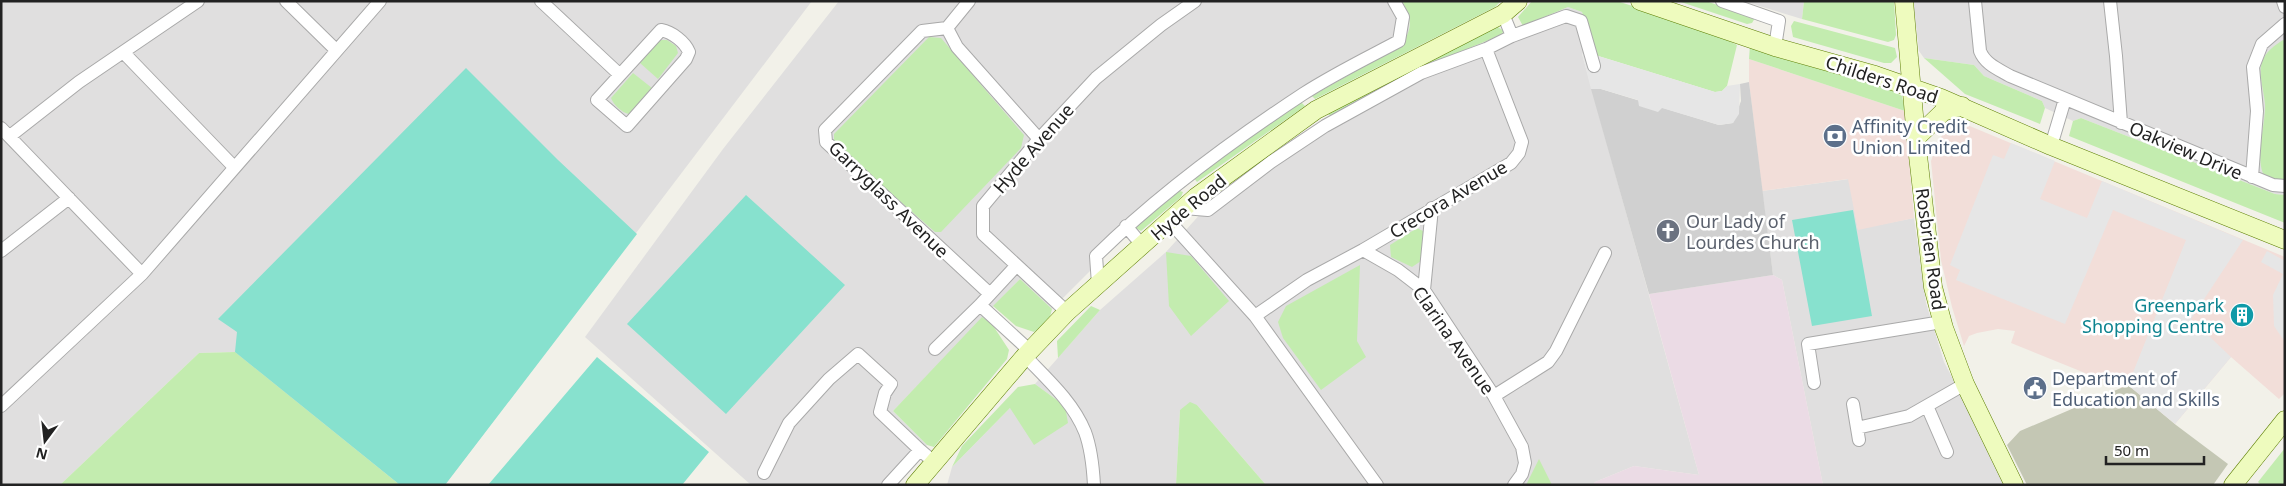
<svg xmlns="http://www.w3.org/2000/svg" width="2286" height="486" viewBox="0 0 2286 486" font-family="'Noto Sans',sans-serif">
<rect width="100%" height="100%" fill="#f2f1e9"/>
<path fill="#e0dfdf" d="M 1,1 L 812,1 L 445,485 L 400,485 L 234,352 L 199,353 L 60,485 L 1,485 Z
M 839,1 L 1402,1 L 1410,15 L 1409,35 L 1401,45 L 1300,101 L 1193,177 L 1134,227 L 1052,309 L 1020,279 L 893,411 L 927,445 L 891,485 L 751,485 L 585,337 L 723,149 Z
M 1743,1 L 1804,1 L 1802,19 Z
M 1913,1 L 2285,1 L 2285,195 L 2275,194 L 2081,118 L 2073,121 L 2045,108 L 2042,101 L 1984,76 L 1974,65 L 1924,58 L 1919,51 Z
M 1568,7 L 1582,12 L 1595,55 L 1582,54 L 1699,475 L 1634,466 L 1595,482 L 1593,485 L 1266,485 L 1197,405 L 1180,410 L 1176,485 L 947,485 L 952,467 L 1010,408 L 1065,406 L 1035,384 L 1100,310 L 1166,252 L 1213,200 L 1411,72 Z
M 1849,179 L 1858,229 L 1914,218 L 1926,303 L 1944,362 L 2009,485 L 1823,485 L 1782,280 L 1773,275 L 1762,191 Z"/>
<path fill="#f2ded9" d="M 1749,59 L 1905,111 L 1914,218 L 1858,230 L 1848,179 L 1762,191 L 1749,82 Z
M 1960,122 L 2285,257 L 2285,393 L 2279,399 L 2231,357 L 2175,424 L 2128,385 L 2122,388 L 2011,343 L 2015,331 L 1998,329 L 1977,333 L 1969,336 L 1964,346 L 1952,307 L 1941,260 L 1931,161 L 1937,143 L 1947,128 Z"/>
<path fill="#ebdbe5" d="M 1773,275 L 1782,280 L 1823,485 L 1593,485 L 1595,482 L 1634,466 L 1699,475 L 1649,294 Z"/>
<path fill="#d0d0d0" d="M 1749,82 L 1773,275 L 1649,294 L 1591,89 L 1601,89 L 1719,125 L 1733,123 L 1741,101 L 1740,84 Z"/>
<path fill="#c4c7b4" d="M 2128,385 L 2176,425 L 2228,464 L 2213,485 L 2027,485 L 2007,445 L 2020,431 Z"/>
<path fill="#c3ecaf" d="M 1402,1 L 1501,1 L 1495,7 L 1315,99 L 1312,96 L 1401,45 C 1413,29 1412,19 1402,1 Z
M 1532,1 L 1617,1 L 1712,32 L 1737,45 L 1727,86 L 1722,91 L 1715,92 L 1595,55 L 1582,12 L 1568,7 L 1523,26 L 1518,17 Z
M 1678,1 L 1706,1 L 1755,18 L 1752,23 L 1747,24 Z
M 1804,1 L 1894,1 L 1896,35 L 1894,40 L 1888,42 L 1802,19 Z
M 1794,21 L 1895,48 L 1897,57 L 1891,63 L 1884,63 L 1793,37 L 1791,26 Z
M 1498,27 L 1504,31 L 1501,35 L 1411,72 L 1332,118 L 1328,114 L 1407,68 Z
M 929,37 L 941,38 L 1024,135 L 1021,148 L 941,232 L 935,232 L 834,143 L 834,134 Z
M 659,40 L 667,40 L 676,46 L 678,53 L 658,79 L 640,63 Z
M 2283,40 L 2285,41 L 2285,180 L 2266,179 C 2253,161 2266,125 2265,104 C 2264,91 2258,74 2262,62 C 2265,52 2275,45 2283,40 Z
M 1750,45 L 1883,86 L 1902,96 L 1905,111 L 1749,59 Z
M 1924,58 L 1974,65 L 1984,76 L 2042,101 L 2045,108 L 2040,124 L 1965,94 Z
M 633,73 L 652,88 L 629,114 C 622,113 613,104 611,98 Z
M 1300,101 L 1305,106 L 1197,182 L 1193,177 Z
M 2081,118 L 2275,194 L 2285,195 L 2285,223 L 2069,136 L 2073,121 Z
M 1177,190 L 1183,192 L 1181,197 L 1141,231 L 1134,227 Z
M 1417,228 L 1423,231 L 1421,261 L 1412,267 L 1391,257 L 1390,245 Z
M 1166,252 L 1191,256 L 1229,301 L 1191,336 L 1169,306 Z
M 1360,265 L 1357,341 L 1366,357 L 1321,390 L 1283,338 L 1278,322 L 1286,306 Z
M 1020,279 L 1052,309 L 1049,321 L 1034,332 L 1016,326 L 993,306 Z
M 1091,306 L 1100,310 L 1058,358 L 1057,341 Z
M 982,317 L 992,324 L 1009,350 L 1007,359 L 934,447 L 927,445 L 893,411 Z
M 235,352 L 400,485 L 60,485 L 199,353 Z
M 1035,384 L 1065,406 L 1068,423 L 1034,445 L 1010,408 L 952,467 L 962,446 L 1018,387 Z
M 1190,402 L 1197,405 L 1266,485 L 1176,485 L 1180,410 Z
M 2285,448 L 2285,485 L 2261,485 L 2258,482 Z
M 1539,459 L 1552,485 L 1526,485 Z"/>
<path fill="#87e1ce" d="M 466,68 L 558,160 L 637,234 L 445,485 L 400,485 L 235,352 L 237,332 L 218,319 Z
M 746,195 L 845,285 L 726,414 L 627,324 Z
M 1853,210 L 1872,316 L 1812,326 L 1792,220 Z
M 597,357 L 709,452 L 682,485 L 488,485 Z"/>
<path fill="#e6e6e6" d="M 1582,53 L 1595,55 L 1715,92 L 1722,91 L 1727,86 L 1740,84 L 1739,114 L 1733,123 L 1719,125 L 1662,108 L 1658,112 L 1639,106 L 1638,100 L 1601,89 L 1591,89 Z
M 2011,143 L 2055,161 L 2040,199 L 2087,218 L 2102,181 L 2243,240 L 2191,319 L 2231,357 L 2175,424 L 2128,385 L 2186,240 L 2113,210 L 2065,324 L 1956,280 L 1960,270 L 1950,265 L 1993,155 L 2004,159 Z
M 2267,251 L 2285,261 L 2285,342 L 2274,326 L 2273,295 L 2283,274 L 2261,262 Z"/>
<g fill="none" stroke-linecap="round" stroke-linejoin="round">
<g stroke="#a9a9a9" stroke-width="14">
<path id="street" d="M 286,1 L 336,50
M 541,1 L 619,74
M 969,1 L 947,28 L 957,47 L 1039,139
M 1722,1 L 1779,21 L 1775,47
M 1975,1 L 1980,51 C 1985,64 1998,69 2010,76 L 2273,185 L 2285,186
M 2110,1 L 2116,56 L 2121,123
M 2283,1 L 2285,7
M 947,28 L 922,31 L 825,130 L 826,142 L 990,294
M 661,30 C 672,32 685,42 689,52 L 686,59 L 627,126 L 597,100 Z
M 1512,36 L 1566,16 L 1581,21 L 1594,66
M 123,52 L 234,167
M 1,128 L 142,274
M 10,136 L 79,82 L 198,1
M 2051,146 L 2065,99
M 2252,177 L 2257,111 L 2253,67 L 2262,44 L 2285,24
M 1184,208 L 1208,210 L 1271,162 L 1325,126 L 1421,73 L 1486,49
M 1170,222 L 1255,316 L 1377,485
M 1126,226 L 1142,245
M 1363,250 L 1398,270 L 1424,290 L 1494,396 L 1522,447 L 1525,463 L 1522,474 L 1514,485
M 1,251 L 69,198
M 1098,284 L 1096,256 C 1158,195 1230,142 1303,94 C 1334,74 1367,58 1399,41 L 1403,17 L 1394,1
M 1424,290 L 1432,208
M 980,305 L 1030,351
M 1067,312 L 983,234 L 983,206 L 1039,139 L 1096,78 L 1161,25 L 1195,1
M 1255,316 L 1307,280 L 1363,250 L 1511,163 L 1519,153 L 1522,142 L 1486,49 L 1512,36 L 1503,14
M 935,349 L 980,305 L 1016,266
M 1025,356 C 1047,379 1073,402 1085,432 C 1091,448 1093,467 1094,485
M 1814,383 L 1808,344 L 1942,322
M 1494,396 L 1548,362 L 1556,351 L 1605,253
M 1853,404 L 1857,428
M 1,406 L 142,274 L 380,1
M 1927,406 L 1947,452
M 1859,440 L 1857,428 L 1909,416 L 1965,384
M 764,473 L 789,423 L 829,379 L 858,354 L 891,384 L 885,393 L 880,412 L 920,450
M 888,485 L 920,450 L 934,462"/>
</g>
<g stroke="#5d7f03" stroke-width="19">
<path id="secondary" d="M 1640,1 L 1775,47 L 1875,75 L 1941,98 L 2051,146 L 2285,240
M 1904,1 L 1916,138 L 1933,287 L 1944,328 L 1965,384 L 2014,485
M 1916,138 L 1943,112 L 1962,106
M 915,485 L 1025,356 L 1067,312 L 1196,197 L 1316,110 L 1503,14 L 1518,1
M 2233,485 L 2285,420"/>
</g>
<use href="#street" stroke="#fff" stroke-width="12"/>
<use href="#secondary" stroke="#eefbbe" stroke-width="18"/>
</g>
<defs>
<g id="bank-disc" transform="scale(1.25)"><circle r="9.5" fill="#5c6f8a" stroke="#fff"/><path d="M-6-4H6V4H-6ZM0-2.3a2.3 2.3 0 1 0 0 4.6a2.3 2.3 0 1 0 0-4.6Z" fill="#fff"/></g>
<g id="church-disc" transform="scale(1.25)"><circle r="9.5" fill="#6b7280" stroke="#fff"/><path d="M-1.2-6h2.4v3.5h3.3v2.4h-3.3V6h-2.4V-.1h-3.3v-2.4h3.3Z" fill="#fff"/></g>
<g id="building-disc" transform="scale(1.25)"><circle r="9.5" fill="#0f9aa8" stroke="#fff"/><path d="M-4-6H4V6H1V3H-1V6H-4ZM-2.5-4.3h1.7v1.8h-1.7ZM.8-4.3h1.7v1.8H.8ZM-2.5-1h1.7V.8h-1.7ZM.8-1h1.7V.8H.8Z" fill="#fff"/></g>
<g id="civic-disc" transform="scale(1.25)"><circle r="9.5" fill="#5c6f8a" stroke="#fff"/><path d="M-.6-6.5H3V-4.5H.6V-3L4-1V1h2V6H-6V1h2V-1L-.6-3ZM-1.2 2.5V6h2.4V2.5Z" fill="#fff"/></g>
</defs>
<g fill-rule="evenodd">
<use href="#bank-disc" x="1835" y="136"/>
<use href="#church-disc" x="1668" y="231"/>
<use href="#building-disc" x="2242" y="315"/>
<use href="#civic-disc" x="2035" y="388"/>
</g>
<g text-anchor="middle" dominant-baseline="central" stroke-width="5" stroke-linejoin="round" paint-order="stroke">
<g font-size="18" fill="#222" stroke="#fff">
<text transform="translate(1882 79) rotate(18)">Childers Road</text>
<text transform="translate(1033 148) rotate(-49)">Hyde Avenue</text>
<text transform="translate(2186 150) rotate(23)">Oakview Drive</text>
<text transform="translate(889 199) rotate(44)">Garryglass Avenue</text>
<text transform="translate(1448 199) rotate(-31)">Crecora Avenue</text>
<text transform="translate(1188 207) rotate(-40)">Hyde Road</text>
<text transform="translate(1931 249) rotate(82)">Rosbrien Road</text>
<text transform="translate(1454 340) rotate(55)">Clarina Avenue</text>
</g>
<g font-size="18" fill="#4e5e75" stroke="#fff" text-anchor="start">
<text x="1852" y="126">Affinity Credit<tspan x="1852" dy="21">Union Limited</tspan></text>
<text x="2052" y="378">Department of<tspan x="2052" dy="21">Education and Skills</tspan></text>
</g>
<g font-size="18" fill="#5b616d" stroke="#fff" text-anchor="start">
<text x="1686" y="221">Our Lady of<tspan x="1686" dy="21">Lourdes Church</tspan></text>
</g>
<g font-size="18" fill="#0d838f" stroke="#fff" text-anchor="end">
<text x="2224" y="305">Greenpark<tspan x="2224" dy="21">Shopping Centre</tspan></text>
</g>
</g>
<rect width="2286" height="486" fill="none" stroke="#222222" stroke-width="5"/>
<g transform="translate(45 441) rotate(195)" stroke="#ffffff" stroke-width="4" paint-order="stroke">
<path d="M0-4L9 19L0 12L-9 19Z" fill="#222222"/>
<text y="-8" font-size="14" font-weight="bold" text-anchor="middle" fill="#222222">N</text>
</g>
<path d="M2106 456v8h98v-8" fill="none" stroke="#222222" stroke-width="2.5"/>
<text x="2114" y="456" font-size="15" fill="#222222" stroke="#ffffff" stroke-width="4" paint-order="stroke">50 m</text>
</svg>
